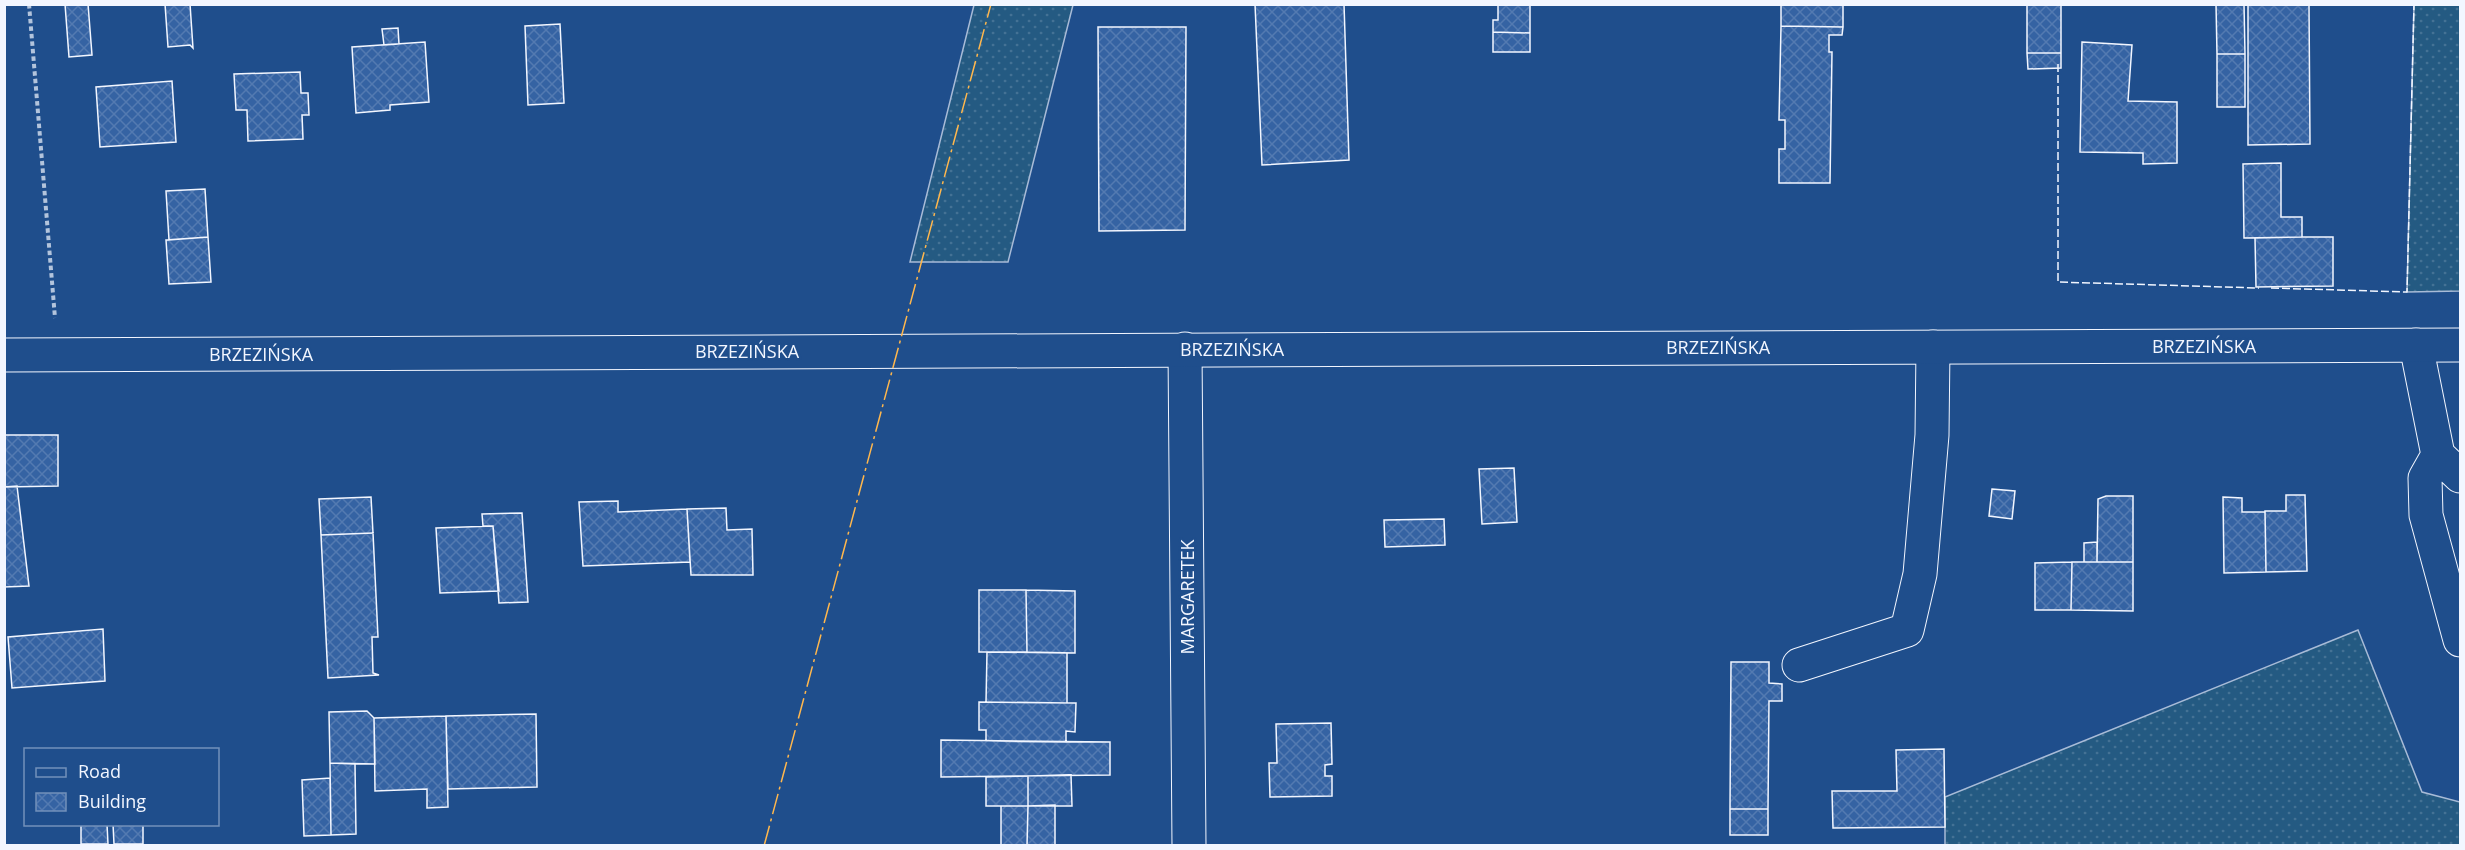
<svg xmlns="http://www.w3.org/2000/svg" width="2465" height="850" viewBox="0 0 2465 850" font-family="'Open Sans',sans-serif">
<defs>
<pattern id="grass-dots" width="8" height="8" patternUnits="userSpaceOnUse" patternTransform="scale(1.5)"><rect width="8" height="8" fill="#245a82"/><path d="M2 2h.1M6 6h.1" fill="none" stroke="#447295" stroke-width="1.8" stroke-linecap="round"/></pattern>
<pattern id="building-cross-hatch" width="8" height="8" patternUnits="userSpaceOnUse" patternTransform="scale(1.5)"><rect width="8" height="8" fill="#3563a3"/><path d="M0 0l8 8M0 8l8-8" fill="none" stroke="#537ab1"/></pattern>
</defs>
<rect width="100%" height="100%" fill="#1f4e8c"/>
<path fill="url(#grass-dots)" stroke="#a8bbd7" stroke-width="1.5" d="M 974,5 L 1073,5 L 1008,262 L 910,262 Z
M 2414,5 L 2460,5 L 2460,291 L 2407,292 Z
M 2358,630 L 2422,792 L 2460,802 L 2460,845 L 1945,845 L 1945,797 Z"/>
<path fill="url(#building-cross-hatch)" stroke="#f2f6ff" stroke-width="1.5" d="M 65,4 L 88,4 L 92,55 L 69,57 Z
M 165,4 L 190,4 L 193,48 L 190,45 L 168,47 Z
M 1255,4 L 1344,4 L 1349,160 L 1262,165 Z
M 1498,4 L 1530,4 L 1530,33 L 1493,32 L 1493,20 L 1498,20 Z
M 1781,4 L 1843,4 L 1843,27 L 1781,26 Z
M 2027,4 L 2061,4 L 2061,53 L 2027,53 Z
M 2216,4 L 2244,4 L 2245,54 L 2217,54 Z
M 2248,4 L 2309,4 L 2310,144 L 2248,145 Z
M 560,24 L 564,103 L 528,105 L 525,26 Z
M 1781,26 L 1843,27 L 1842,35 L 1829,35 L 1829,52 L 1832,52 L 1830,183 L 1779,183 L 1779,149 L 1785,149 L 1785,120 L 1779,120 Z
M 1098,27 L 1186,27 L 1185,230 L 1099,231 Z
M 398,28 L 399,44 L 384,45 L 382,29 Z
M 1493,32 L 1530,33 L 1530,52 L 1493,52 Z
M 425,42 L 429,102 L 390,105 L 390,110 L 356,113 L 352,47 Z
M 2082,42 L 2132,45 L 2128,101 L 2177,102 L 2177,163 L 2143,164 L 2143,153 L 2080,152 Z
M 2027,53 L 2061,53 L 2061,68 L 2028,69 Z
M 2217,54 L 2245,54 L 2245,107 L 2217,107 Z
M 300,72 L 301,93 L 308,93 L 309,115 L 302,115 L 303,139 L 248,141 L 247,110 L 236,110 L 234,74 Z
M 172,81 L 176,142 L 100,147 L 96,87 Z
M 2281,163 L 2281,217 L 2302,217 L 2302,237 L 2244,238 L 2243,164 Z
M 205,189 L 208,237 L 169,240 L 166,191 Z
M 208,237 L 211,282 L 169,284 L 166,240 Z
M 2302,237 L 2333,237 L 2333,286 L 2256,287 L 2255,238 Z
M 4,435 L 58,435 L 58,486 L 4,487 Z
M 1514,468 L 1517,522 L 1482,524 L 1479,469 Z
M 17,486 L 29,586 L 4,587 L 4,487 Z
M 1992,489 L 2015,491 L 2012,519 L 1989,516 Z
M 2286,495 L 2305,495 L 2307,571 L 2266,572 L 2265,511 L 2286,511 Z
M 2106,496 L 2133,496 L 2133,562 L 2097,562 L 2098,499 Z
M 371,497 L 373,533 L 321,535 L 319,499 Z
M 2223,497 L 2242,498 L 2242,512 L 2265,512 L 2266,572 L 2224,573 Z
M 618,501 L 618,512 L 687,509 L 690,562 L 583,566 L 579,502 Z
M 726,508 L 727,530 L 752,529 L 753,575 L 691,575 L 687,509 Z
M 522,513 L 528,602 L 499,603 L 493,526 L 483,526 L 482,514 Z
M 1444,519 L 1445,545 L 1385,547 L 1384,520 Z
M 493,526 L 499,591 L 440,593 L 436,528 Z
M 373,533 L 378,637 L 372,637 L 373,673 L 379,675 L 328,678 L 321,535 Z
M 2097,542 L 2097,562 L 2084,562 L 2084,543 Z
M 2072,562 L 2071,610 L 2035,610 L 2035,563 Z
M 2072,562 L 2133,562 L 2133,611 L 2071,610 Z
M 979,590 L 1026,590 L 1027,652 L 979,652 Z
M 1026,590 L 1075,591 L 1075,653 L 1027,652 Z
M 103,629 L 105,681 L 12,688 L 8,637 Z
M 987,652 L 1067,653 L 1067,703 L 986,702 Z
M 1731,662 L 1769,662 L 1769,683 L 1782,684 L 1782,701 L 1769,701 L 1768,809 L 1730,809 Z
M 979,702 L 1076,703 L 1075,732 L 1066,731 L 1066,742 L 986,741 L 986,730 L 979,730 Z
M 367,711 L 374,718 L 375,764 L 330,763 L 329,712 Z
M 536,714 L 537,787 L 448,789 L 446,716 Z
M 446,716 L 448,807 L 427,808 L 427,789 L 375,791 L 374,718 Z
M 1331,723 L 1332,764 L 1325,765 L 1325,776 L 1332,776 L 1332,796 L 1270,797 L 1269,763 L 1277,763 L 1276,724 Z
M 941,740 L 1110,742 L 1110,775 L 941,777 Z
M 1944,749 L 1945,827 L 1833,828 L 1832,791 L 1897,791 L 1896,750 Z
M 330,763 L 355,764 L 356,834 L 331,835 Z
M 1071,775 L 1072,806 L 1028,806 L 1028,776 Z
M 1028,776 L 1028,806 L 986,806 L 986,777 Z
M 330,778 L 331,835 L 304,836 L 302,780 Z
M 1055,805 L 1055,846 L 1027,846 L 1028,806 Z
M 1001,806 L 1028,806 L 1027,846 L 1001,846 Z
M 1730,809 L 1768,809 L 1768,835 L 1730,835 Z
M 81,824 L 107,824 L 108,844 L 81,844 Z
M 113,824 L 143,824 L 143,844 L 114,844 Z"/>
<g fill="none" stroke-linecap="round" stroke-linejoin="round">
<g stroke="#f2f6ff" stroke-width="35">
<path id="minor" d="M 2416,345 L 2438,455 L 2425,478 L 2426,515 L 2460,640
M 1185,349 L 1189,846
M 2438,455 L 2460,476
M 1799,665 L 1907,630 L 1920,574 L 1932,435 L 1933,347"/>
</g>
<g stroke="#f2f6ff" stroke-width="35">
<path id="major" d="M 4,355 L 2460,345"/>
</g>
<path stroke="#b3c4dc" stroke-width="4" stroke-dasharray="4.5 3" stroke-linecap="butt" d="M 29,4 L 55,318"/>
<use href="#minor" stroke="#1f4e8c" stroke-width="33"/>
<use href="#major" stroke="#1f4e8c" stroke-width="33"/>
<path stroke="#f2f6ff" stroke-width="1.5" stroke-dasharray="8 3" stroke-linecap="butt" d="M 2058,64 L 2058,282 L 2259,288
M 2271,288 L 2407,292 L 2414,4"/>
<path stroke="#ffb74d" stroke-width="1.5" stroke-dasharray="21 4.5 3 4.5" stroke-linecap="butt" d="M 764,846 L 991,4"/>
</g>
<g text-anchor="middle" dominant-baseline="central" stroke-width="4.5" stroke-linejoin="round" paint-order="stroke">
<g font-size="18" fill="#f2f6ff" stroke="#1f4e8c">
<text x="2204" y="346">BRZEZIŃSKA</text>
<text x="1718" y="347">BRZEZIŃSKA</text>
<text x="1232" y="349">BRZEZIŃSKA</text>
<text x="747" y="351">BRZEZIŃSKA</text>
<text x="261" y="354">BRZEZIŃSKA</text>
<text transform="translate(1187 597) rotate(-90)">MARGARETEK</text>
</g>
</g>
<rect width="2465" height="850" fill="none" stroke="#f2f6ff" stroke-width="12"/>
<rect x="24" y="748" width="195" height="78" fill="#1f4e8c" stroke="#7391ba" stroke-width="1.5"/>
<rect x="36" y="768" width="30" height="9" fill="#1f4e8c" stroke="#7391ba" stroke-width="1.5"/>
<text x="78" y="778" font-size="18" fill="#f2f6ff">Road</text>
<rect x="36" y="793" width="30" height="18" fill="url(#building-cross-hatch)" stroke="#7391ba" stroke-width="1.5"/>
<text x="78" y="808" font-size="18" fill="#f2f6ff">Building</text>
</svg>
